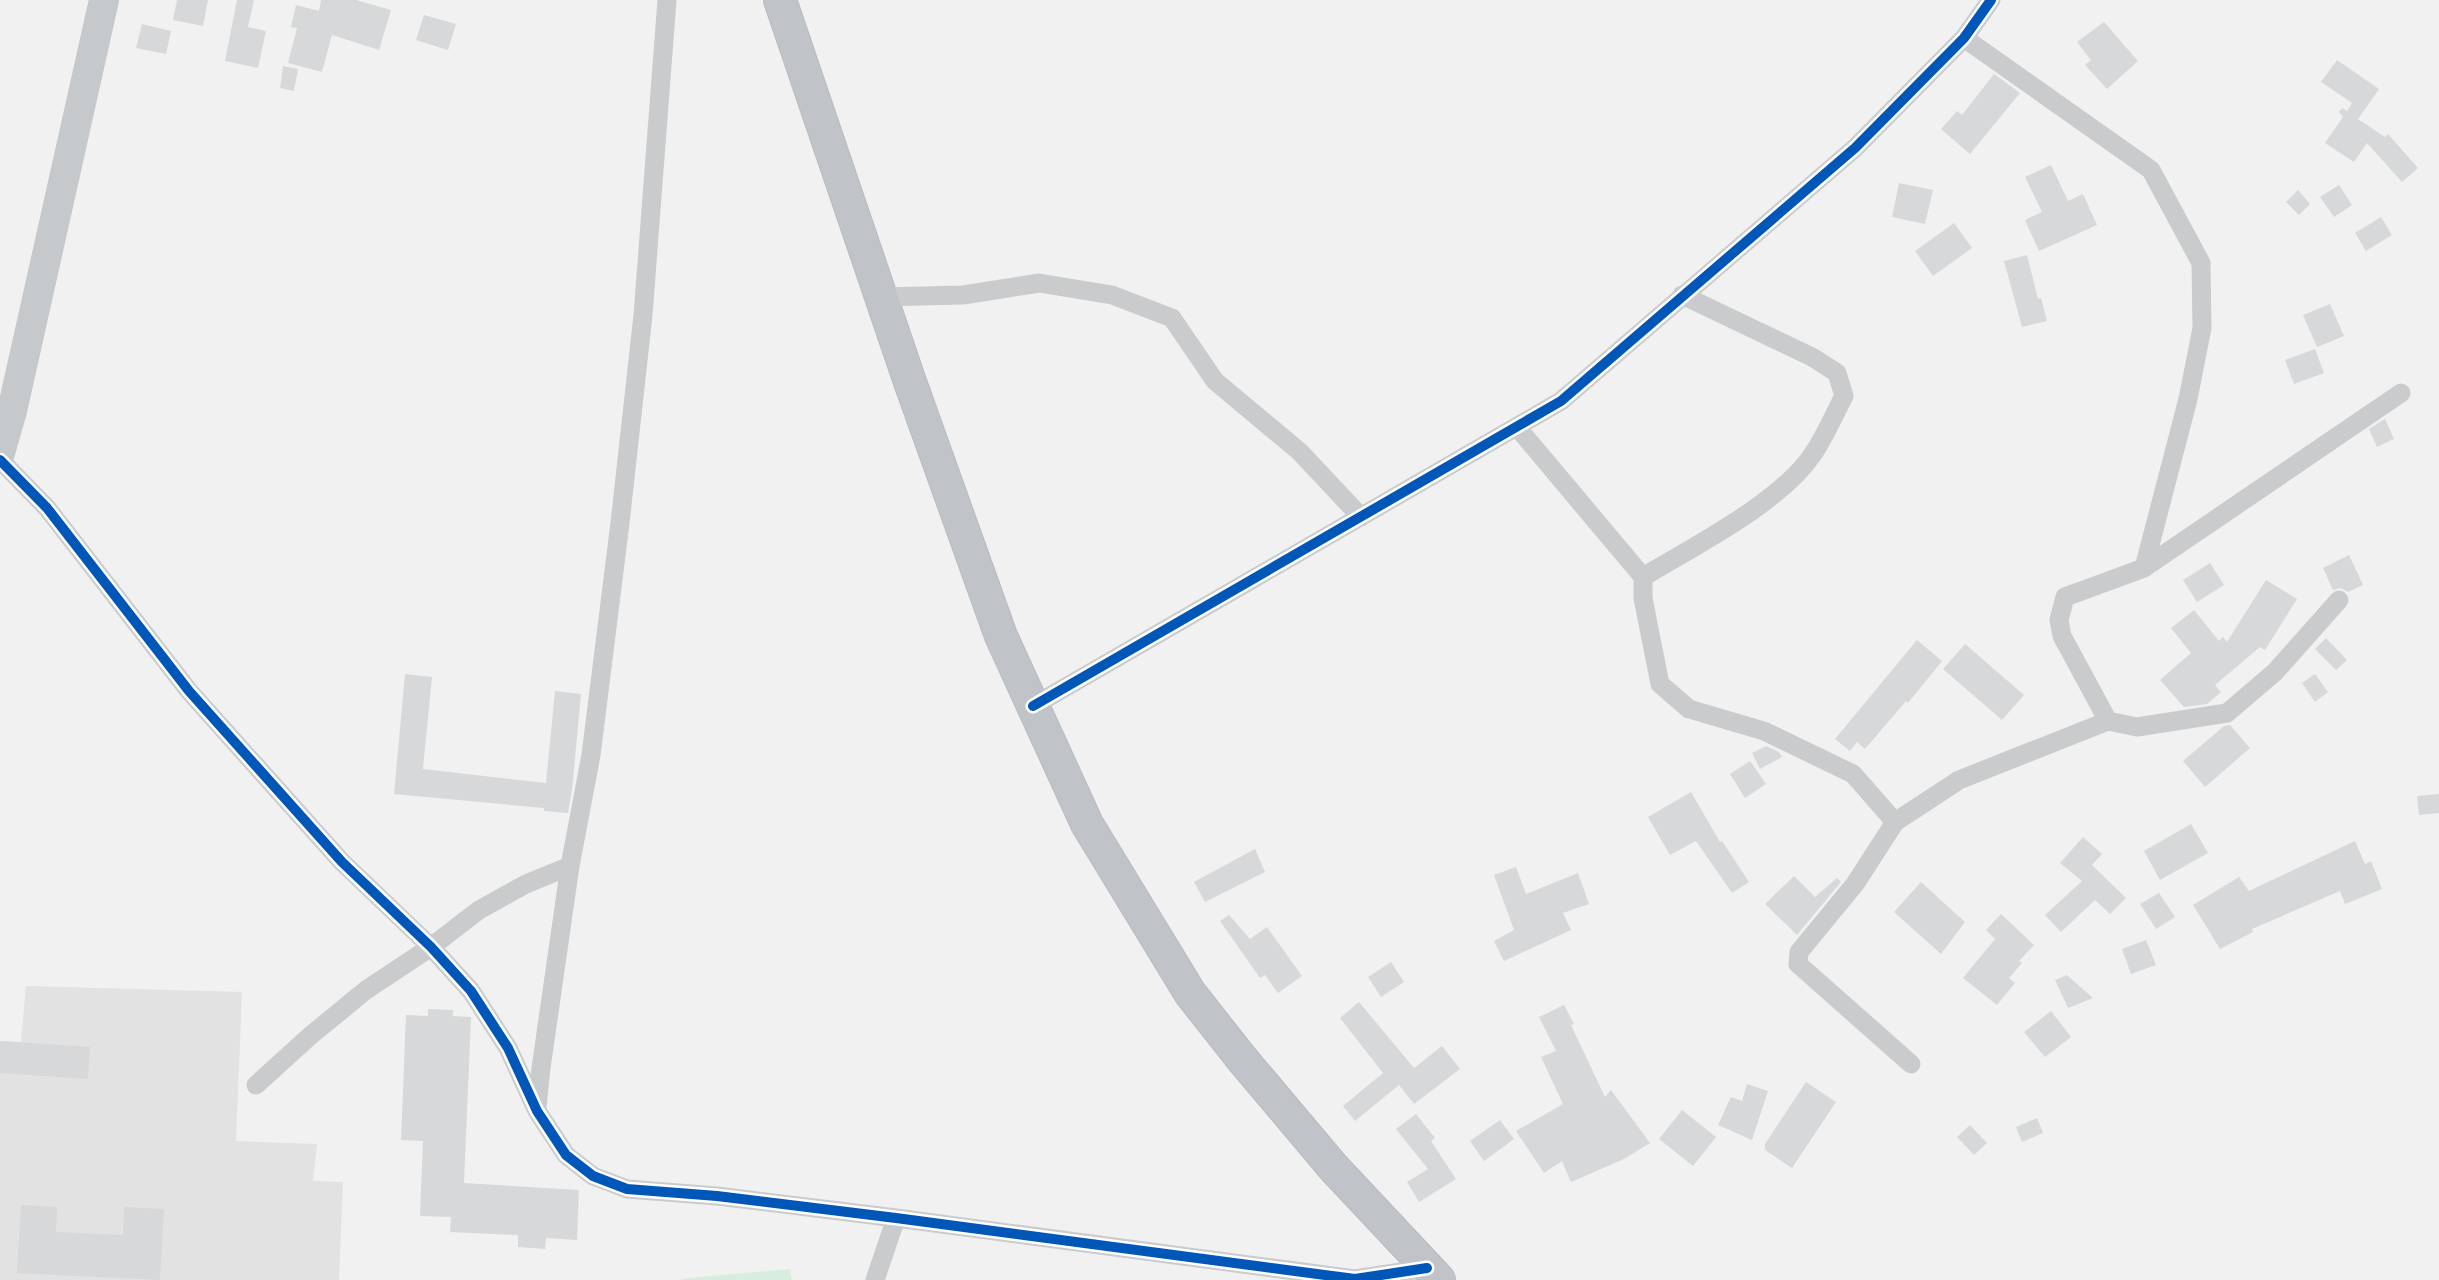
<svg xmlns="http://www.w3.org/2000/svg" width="2439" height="1280" viewBox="0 0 2439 1280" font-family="'Titillium Web',sans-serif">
<rect width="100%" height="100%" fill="#f1f1f1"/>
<path fill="#e3e2e2" d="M 26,986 L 242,992 L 236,1141 L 317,1144 L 313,1181 L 343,1182 L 339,1280 L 0,1280 L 0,1041 L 21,1042 Z"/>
<path fill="#d7eedf" d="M 790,1269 L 792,1280 L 678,1280 L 689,1278 Z"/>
<path fill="#d7d8d9" d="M 177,0 L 208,0 L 203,26 L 173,20 Z
M 237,0 L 254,0 L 248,27 L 266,31 L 258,68 L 225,61 Z
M 321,0 L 356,0 L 391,10 L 379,50 L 332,35 L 322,72 L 288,63 L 297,28 L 291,27 L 296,5 L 319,11 Z
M 424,15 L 456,24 L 448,50 L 416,40 Z
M 2104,22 L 2138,61 L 2107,89 L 2085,65 L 2091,60 L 2077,42 Z
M 142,24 L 171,31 L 166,54 L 136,48 Z
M 2337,60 L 2379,89 L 2358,119 L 2385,137 L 2388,134 L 2418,168 L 2402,182 L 2367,143 L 2354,162 L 2325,143 L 2343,117 L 2339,112 L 2342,108 L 2347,111 L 2352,103 L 2321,82 Z
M 283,66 L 298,69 L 294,91 L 280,88 Z
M 1994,74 L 2020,93 L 1970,154 L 1941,129 L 1957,111 L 1962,115 Z
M 2051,165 L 2068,201 L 2083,194 L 2097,225 L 2039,251 L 2025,220 L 2042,212 L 2025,177 Z
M 1899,183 L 1933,190 L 1925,224 L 1892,217 Z
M 2339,185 L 2352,205 L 2334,217 L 2320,197 Z
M 2298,190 L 2310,204 L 2299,215 L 2286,202 Z
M 2381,217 L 2392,235 L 2366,251 L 2355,233 Z
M 1954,223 L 1972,248 L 1933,276 L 1915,251 Z
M 2027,255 L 2038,299 L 2041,298 L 2047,321 L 2022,327 L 2004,261 Z
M 2330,304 L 2344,336 L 2317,347 L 2303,315 Z
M 2315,349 L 2324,373 L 2294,384 L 2285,360 Z
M 2385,419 L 2394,439 L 2377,447 L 2369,429 Z
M 2349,555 L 2363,585 L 2348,592 L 2341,588 L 2333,590 L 2323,568 Z
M 2210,563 L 2224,585 L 2197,602 L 2183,580 Z
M 2266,580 L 2297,599 L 2265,650 L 2260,647 L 2215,685 L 2221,692 L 2207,704 L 2184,707 L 2160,680 L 2191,653 L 2171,628 L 2194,610 L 2219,641 L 2223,637 L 2227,642 Z
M 2326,638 L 2347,660 L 2336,670 L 2315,649 Z
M 1917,640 L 1942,661 L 1908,703 L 1906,701 L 1865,749 L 1857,742 L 1850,751 L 1835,739 Z
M 1965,644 L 2024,695 L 2002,720 L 1943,669 Z
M 405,674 L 432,677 L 423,769 L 546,783 L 555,691 L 581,694 L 572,790 L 568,813 L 544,811 L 544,808 L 394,794 Z
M 2315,674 L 2328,692 L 2315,702 L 2302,683 Z
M 2230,725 L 2250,748 L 2205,787 L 2183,761 L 2224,726 Z
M 1766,746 L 1779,752 L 1782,757 L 1760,769 L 1752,753 Z
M 1750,761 L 1766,784 L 1745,798 L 1730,774 Z
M 1691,792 L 1720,842 L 1722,841 L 1749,882 L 1732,893 L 1696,841 L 1670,855 L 1648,817 Z
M 2439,794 L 2439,813 L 2419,815 L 2417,796 Z
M 2191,824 L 2208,853 L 2160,880 L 2144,851 Z
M 2083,837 L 2102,854 L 2092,865 L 2126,898 L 2110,914 L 2095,900 L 2061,932 L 2045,915 L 2082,881 L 2060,863 Z
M 2355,841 L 2365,864 L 2371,861 L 2382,889 L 2345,904 L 2340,891 L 2252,929 L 2253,932 L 2220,949 L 2193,905 L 2239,877 L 2249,891 Z
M 1255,849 L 1265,872 L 1205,902 L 1194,882 Z
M 1516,867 L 1526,894 L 1578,873 L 1589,904 L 1563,913 L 1571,930 L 1504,961 L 1494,941 L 1514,930 L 1494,875 Z
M 1794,876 L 1815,897 L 1837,878 L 1841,882 L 1797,935 L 1765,904 Z
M 1921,882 L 1965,922 L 1941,954 L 1894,912 Z
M 2159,893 L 2175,917 L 2156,929 L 2140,904 Z
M 2001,914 L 2034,945 L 2019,961 L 2022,963 L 2009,978 L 2015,983 L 1997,1005 L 1963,978 L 1995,939 L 1986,930 Z
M 1229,915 L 1250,939 L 1267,927 L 1302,976 L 1278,993 L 1265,975 L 1260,978 L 1220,921 Z
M 2146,940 L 2156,965 L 2131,974 L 2122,949 Z
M 1391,962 L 1404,982 L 1381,997 L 1368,977 Z
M 2067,975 L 2093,998 L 2068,1008 L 2055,980 Z
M 1359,1002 L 1414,1068 L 1442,1046 L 1460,1069 L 1414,1104 L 1399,1085 L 1355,1121 L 1343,1106 L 1383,1073 L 1340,1018 Z
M 1564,1005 L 1574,1024 L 1571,1025 L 1605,1097 L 1611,1090 L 1650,1143 L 1624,1159 L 1571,1182 L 1562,1161 L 1544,1173 L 1516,1131 L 1563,1104 L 1541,1057 L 1556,1051 L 1539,1017 Z
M 428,1009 L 453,1010 L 453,1016 L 471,1017 L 464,1183 L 579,1190 L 577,1240 L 546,1238 L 545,1249 L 518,1247 L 518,1235 L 450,1232 L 451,1217 L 420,1216 L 423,1141 L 401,1140 L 406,1015 L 428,1016 Z
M 2051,1011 L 2071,1037 L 2045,1057 L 2024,1032 Z
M 0,1041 L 90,1047 L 88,1079 L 0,1073 Z
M 1806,1082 L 1836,1102 L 1792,1168 L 1765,1150 L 1765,1144 Z
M 1747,1084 L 1768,1091 L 1752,1140 L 1718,1125 L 1731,1097 L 1742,1101 Z
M 1682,1110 L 1716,1137 L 1693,1166 L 1659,1139 Z
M 1416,1114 L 1435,1138 L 1431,1141 L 1456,1179 L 1419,1202 L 1407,1182 L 1428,1169 L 1396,1129 Z
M 2037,1118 L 2043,1133 L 2022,1142 L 2016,1127 Z
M 1500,1120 L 1514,1139 L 1484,1161 L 1470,1141 Z
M 1970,1125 L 1987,1143 L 1974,1155 L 1957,1137 Z
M 21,1205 L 57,1207 L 56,1232 L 123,1235 L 124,1207 L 164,1209 L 160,1280 L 17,1273 Z"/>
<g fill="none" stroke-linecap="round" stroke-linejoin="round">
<g stroke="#b6bbc0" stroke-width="34">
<path id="trunk" d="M 780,0 L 910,382 L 1001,636 L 1087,824 L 1190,993 L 1242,1059 L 1333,1167 L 1439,1280"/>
</g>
<path stroke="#c9cbcc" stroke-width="19" d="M 1964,38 L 2151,170 L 2201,263 L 2202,328 L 2188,399 L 2144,568
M 881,297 L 963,295 L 1039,283 L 1112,295 L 1172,318 L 1215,381 L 1300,452 L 1361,517
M 1517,427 L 1643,577 L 1643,598 L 1660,684 L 1689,709 L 1764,731 L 1853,774 L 1895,822
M 0,460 L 47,508 L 189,691 L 342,862 L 431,947 L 471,991 L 508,1048 L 537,1111 L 566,1155 L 593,1176 L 627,1189 L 717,1196 L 896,1218 L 1355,1279 L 1427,1268
M 1643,577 C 1694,546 1780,503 1813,454 C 1825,436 1834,415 1844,396 L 1837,373 L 1812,357 L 1682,295
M 1033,706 L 1561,401 L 1855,148 L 1964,38 L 1991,0
M 2108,721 L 2062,636 L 2059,620 L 2065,597 L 2144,568 L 2401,393
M 1911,1064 L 1798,964 L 1799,952 L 1855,884 L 1895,822 L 1959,780 L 2108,721 L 2137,727 L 2227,713 L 2275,672 L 2339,600
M 256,1085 L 310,1036 L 366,990 L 431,947 L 479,910 L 526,884 L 570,866
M 537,1107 L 541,1068 L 570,866 L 591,755 L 620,523 L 643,315 L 667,0
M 875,1280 L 896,1218"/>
<path stroke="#c6c9cc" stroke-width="30" d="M 0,453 L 12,411 L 104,0"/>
<use href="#trunk" stroke="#c0c4c8" stroke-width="32"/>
<g stroke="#fff" stroke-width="15">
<path id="cycleway" d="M 0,460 L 47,508 L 189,691 L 342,862 L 431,947 L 471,991 L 508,1048 L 537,1111 L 566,1155 L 593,1176 L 627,1189 L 717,1196 L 896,1218 L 1355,1279 L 1427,1268
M 1033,706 L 1561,401 L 1855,148 L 1964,38 L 1991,0"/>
</g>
<use href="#cycleway" stroke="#0057b8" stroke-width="10"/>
</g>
</svg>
